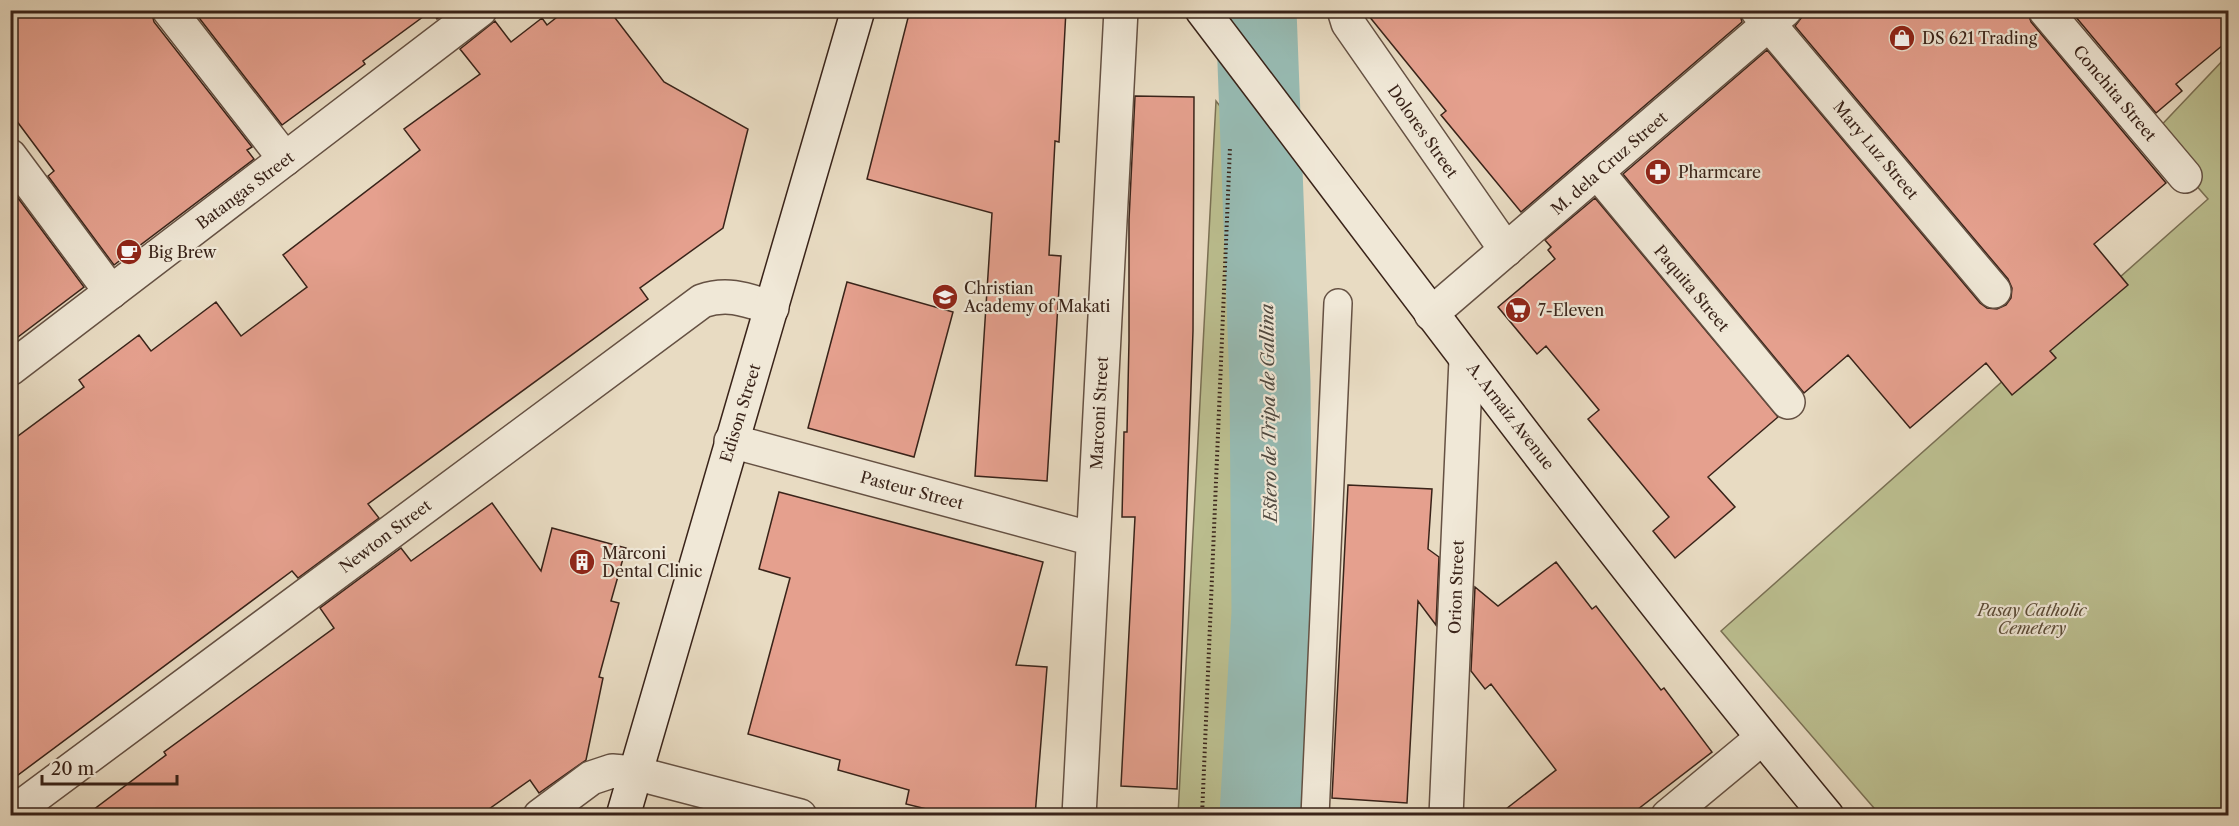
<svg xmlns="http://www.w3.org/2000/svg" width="2239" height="826" viewBox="0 0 2239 826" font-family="'Libre Caslon Text',serif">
<rect width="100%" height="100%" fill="#e8dbc2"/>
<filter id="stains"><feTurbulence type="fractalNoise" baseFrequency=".00333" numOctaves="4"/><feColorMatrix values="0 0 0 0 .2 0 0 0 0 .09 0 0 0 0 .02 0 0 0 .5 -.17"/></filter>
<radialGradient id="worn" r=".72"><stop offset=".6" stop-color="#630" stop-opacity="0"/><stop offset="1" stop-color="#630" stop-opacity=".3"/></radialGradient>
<path fill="#bbbe8f" stroke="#7a7054" stroke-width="1.5" d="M 2228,55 L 2228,815 L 1880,815 L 1721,631 L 2208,199 L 2152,135 Z
M 1216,101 L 1245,138 L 1242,425 L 1227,815 L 1178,815 Z"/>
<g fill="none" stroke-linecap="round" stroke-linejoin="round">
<path stroke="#97bbb3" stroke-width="81" d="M 1256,10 L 1270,382 L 1272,613 L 1260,816"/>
</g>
<path fill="#e5a08e" stroke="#392319" stroke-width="1.5" d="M 10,10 L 151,10 L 154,22 L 252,147 L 247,150 L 254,159 L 114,265 L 48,176 L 54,171 L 10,112 Z
M 193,10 L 448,10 L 437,19 L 431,11 L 363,61 L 365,64 L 282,125 Z
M 566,10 L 609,10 L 664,82 L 748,129 L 723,228 L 640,288 L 648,299 L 368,504 L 379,518 L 298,578 L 292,571 L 10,781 L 10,442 L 84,387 L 79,380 L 139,335 L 151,351 L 216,302 L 241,336 L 307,287 L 283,255 L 420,150 L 404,129 L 480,74 L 460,49 L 495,21 L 511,42 L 542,18 L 547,25 Z
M 910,10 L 1066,10 L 1059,142 L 1055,141 L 1049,255 L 1061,256 L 1047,481 L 975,476 L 992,213 L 867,179 Z
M 1364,10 L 1739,10 L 1742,22 L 1521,212 L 1441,115 L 1446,111 Z
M 1803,10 L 2027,10 L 2031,22 L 2166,183 L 2094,244 L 2128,285 L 2050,351 L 2056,358 L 2012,395 L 1986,363 L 1910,428 L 1848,355 L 1804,393 L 1623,174 L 1767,50 L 1980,303 L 1987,308 L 1997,309 L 2006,305 L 2011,298 L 2012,288 L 2008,279 L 1795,26 L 1802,17 Z
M 2070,10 L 2229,10 L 2229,40 L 2176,84 L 2182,91 L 2156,113 Z
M 1135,96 L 1194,97 L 1193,331 L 1177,789 L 1121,786 L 1135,517 L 1122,517 L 1124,432 L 1127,432 L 1129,341 L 1129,220 Z
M 18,198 L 84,287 L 10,343 L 10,203 Z
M 1595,198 L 1778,417 L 1708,477 L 1735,507 L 1675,558 L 1653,531 L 1669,517 L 1588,419 L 1599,410 L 1546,346 L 1537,354 L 1498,307 L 1555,259 L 1548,250 L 1551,247 L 1545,240 Z
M 847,282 L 953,312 L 914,457 L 808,428 Z
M 1348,485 L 1432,489 L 1428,549 L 1439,557 L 1436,625 L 1418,601 L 1407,803 L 1332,798 Z
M 779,492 L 1043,562 L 1016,665 L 1047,667 L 1035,816 L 955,816 L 906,804 L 909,790 L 838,770 L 840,760 L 748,734 L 790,578 L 759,569 Z
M 492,503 L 541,571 L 552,528 L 626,548 L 611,601 L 619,603 L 599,677 L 603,678 L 586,760 L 539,793 L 530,780 L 479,816 L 85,816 L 166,755 L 164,752 L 334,628 L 320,608 L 401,548 L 411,561 Z
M 1556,562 L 1592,609 L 1596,606 L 1661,690 L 1664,688 L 1712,752 L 1629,816 L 1497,816 L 1556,770 L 1491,684 L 1485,689 L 1471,671 L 1475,587 L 1498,606 Z"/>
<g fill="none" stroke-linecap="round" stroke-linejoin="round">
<g stroke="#655143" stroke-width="30">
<path id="pedestrian" d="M 1315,816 L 1338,303"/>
</g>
<g stroke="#655143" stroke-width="36">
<path id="minor" d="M 169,10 L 285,159
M 1344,10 L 1348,23 L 1506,250
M 1757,10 L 1994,291
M 2045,10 L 2185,176
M 10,156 L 111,292
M 1598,173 L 1788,402
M 731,441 L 1093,539
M 10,815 L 702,301 C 728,292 747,300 772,308
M 540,816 L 591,778 L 612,771 L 635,773 L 800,816
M 1079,816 L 1121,10
M 1446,816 L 1466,359
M 1668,816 L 1762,738"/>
</g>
<g stroke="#655143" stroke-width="36">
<path id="tertiary" d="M 1431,314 L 1785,10
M 10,369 L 480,10"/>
</g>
<g stroke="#392319" stroke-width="36">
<path id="secondary" d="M 1202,10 C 1408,281 1610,554 1827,816
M 623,816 L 858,10"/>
</g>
<path stroke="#392319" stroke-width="4" stroke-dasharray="1.5 3" stroke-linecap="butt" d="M 1202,816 L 1230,147"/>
<use href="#pedestrian" stroke="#f0e8d7" stroke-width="27"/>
<use href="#minor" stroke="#f0e8d7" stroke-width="33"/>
<use href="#tertiary" stroke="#f0e8d7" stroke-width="33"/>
<use href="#secondary" stroke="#f0e8d7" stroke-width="33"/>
</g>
<defs>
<g id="shop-disc" transform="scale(1.35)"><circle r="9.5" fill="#8f2418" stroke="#f0e8d7"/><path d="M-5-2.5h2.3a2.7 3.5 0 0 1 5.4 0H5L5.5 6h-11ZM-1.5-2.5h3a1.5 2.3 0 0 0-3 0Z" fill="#fff"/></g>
<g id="pharmacy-disc" transform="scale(1.35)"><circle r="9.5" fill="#8f2418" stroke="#f0e8d7"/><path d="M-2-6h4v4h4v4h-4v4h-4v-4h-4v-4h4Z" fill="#fff"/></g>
<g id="cafe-disc" transform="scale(1.35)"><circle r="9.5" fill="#8f2418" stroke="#f0e8d7"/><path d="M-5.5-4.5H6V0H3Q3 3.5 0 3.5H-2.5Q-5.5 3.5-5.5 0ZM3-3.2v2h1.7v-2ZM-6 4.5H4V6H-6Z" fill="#fff"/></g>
<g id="school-disc" transform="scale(1.35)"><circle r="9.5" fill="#8f2418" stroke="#f0e8d7"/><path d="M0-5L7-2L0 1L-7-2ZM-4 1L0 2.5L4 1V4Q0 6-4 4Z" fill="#fff"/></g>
<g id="supermarket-disc" transform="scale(1.35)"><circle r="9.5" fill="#8f2418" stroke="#f0e8d7"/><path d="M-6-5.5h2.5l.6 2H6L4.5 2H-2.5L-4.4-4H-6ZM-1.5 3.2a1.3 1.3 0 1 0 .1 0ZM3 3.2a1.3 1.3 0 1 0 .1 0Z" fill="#fff"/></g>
<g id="building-disc" transform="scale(1.35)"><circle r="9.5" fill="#8f2418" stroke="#f0e8d7"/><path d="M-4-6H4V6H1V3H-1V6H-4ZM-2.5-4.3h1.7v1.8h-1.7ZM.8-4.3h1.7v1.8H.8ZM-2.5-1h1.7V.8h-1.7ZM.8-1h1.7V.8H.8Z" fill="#fff"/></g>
</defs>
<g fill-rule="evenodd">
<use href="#shop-disc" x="1902" y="38"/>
<use href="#pharmacy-disc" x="1658" y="172"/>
<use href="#cafe-disc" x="129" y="252"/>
<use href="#school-disc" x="945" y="297"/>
<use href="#supermarket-disc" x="1518" y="310"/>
<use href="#building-disc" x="582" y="562"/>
</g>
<g text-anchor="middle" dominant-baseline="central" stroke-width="4.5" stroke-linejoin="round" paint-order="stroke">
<g font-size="16" fill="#392319" stroke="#f0e8d7" text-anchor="start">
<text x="1922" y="38">DS 621 Trading</text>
<text x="1678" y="172">Pharmcare</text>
<text x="148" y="252">Big Brew</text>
<text x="964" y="288">Christian<tspan x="964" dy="18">Academy of Makati</tspan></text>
<text x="1538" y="310">7-Eleven</text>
<text x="602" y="553">Marconi<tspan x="602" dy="18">Dental Clinic</tspan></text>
</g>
<g font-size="16" fill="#392319" stroke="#f0e8d7">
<text transform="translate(2115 93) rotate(50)">Conchita Street</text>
<text transform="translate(1423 131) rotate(55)">Dolores Street</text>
<text transform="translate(1876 150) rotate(50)">Mary Luz Street</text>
<text transform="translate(1609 163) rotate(-41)">M. dela Cruz Street</text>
<text transform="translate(245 190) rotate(-37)">Batangas Street</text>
<text transform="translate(1692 288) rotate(50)">Paquita Street</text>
<text transform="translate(740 413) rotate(-73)">Edison Street</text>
<text transform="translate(1099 413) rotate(-87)">Marconi Street</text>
<text transform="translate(1511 416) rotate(52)">A. Arnaiz Avenue</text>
<text transform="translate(912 490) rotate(15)">Pasteur Street</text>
<text transform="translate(385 536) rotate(-37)">Newton Street</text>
<text transform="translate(1456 587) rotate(-88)">Orion Street</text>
</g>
<g font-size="16" font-style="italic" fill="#5a4a36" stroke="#f0e8d7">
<text x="2032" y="610">Pasay Catholic<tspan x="2032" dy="18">Cemetery</tspan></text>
</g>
<g font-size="18" font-style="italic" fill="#504940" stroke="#f0e8d7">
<text transform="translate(1269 413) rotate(-91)">Estero de Tripa de Gallina</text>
</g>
</g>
<rect width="2239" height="826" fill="none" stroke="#e8dbc2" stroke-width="36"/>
<rect x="12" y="12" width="2215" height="802" fill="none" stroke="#392319" stroke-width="3"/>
<rect x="18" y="18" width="2203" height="790" fill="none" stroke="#392319" stroke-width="1.5"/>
<path d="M42 775v9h135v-9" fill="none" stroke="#392319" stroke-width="3"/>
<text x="51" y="775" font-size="18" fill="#392319" stroke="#f0e8d7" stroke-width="4.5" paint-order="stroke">20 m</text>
<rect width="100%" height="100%" filter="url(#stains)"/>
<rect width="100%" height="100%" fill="url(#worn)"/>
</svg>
